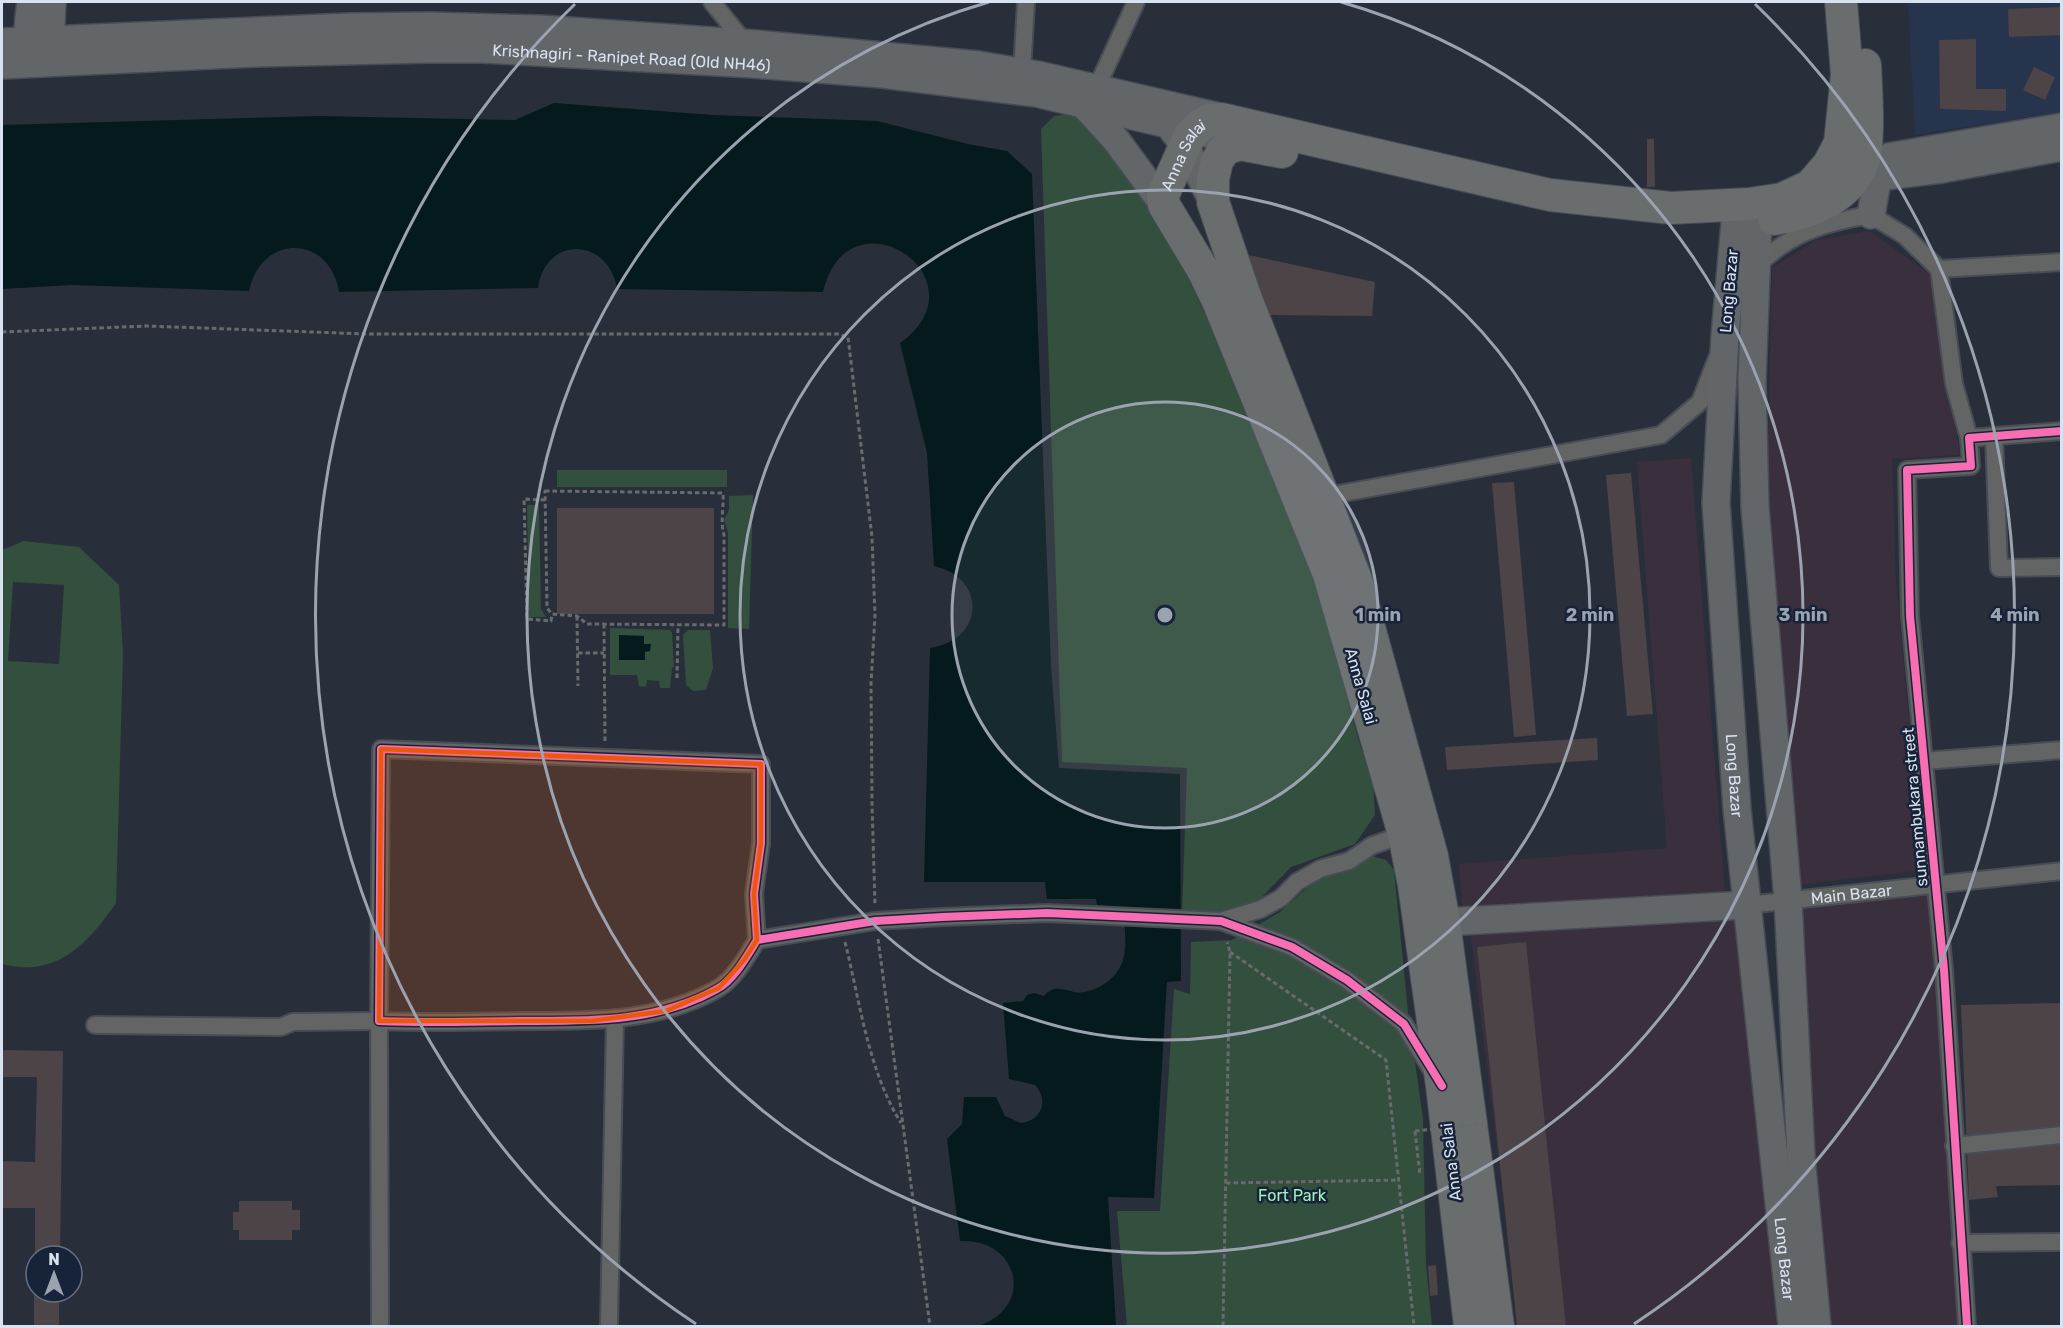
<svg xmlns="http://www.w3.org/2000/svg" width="2063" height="1328" viewBox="0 0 2063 1328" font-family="Rubik,sans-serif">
<rect width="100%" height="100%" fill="#292f3a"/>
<path fill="#392f3d" d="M 1869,231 L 1930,274 L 1960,455 L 1892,459 L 1896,581 L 1923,870 L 1798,885 L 1767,487 L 1772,268 L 1816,240 Z
M 1691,458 L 1725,894 L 1463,914 L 1459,864 L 1667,848 L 1637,462 Z
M 1929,893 L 1960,1326 L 1824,1326 L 1800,906 Z
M 1741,913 L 1785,1326 L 1519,1326 L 1470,929 Z"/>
<path fill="#26344d" d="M 1908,2 L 2061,2 L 2061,112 L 1915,135 Z"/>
<path fill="#334f3d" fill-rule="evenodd" d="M 1068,114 L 1088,120 L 1137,189 L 1180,261 L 1224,354 L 1314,578 L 1360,745 L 1373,779 L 1375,815 L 1355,844 L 1291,867 L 1260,899 L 1222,914 L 1182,915 L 1187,768 L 1062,762 L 1041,129 L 1054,116 Z
M 727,470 L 727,487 L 557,487 L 557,470 Z
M 753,495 L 749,629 L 728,628 L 728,532 L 724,520 L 729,510 L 729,496 Z
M 527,505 L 539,505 L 541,609 L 546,617 L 529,617 Z
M 24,541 L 79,547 L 119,585 L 123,653 L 116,903 C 87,945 56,978 2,964 L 2,550 ZM 13,582 L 64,585 L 59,664 L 8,661 Z
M 610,628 L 670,630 L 672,633 L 674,667 L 672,668 L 670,688 L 660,688 L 659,681 L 647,680 L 646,687 L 639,686 L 637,675 L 610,675 Z
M 688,630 L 710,630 L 713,668 L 706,690 L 693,691 L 686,685 L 683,635 Z
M 1372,856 L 1386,860 L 1394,870 L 1408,1012 L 1423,1119 L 1426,1264 L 1432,1326 L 1127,1326 L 1117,1211 L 1160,1211 L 1174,989 L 1190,994 L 1191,942 L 1232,940 L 1280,912 L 1309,886 L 1326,876 Z"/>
<path fill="#051a1c" d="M 554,103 L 713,115 L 877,121 L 968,144 L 1007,151 L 1032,174 L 1051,666 L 1059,768 L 1180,774 L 1181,981 L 1167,982 L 1154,1198 L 1108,1197 L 1116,1326 L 978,1326 C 1035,1308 1020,1238 960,1241 L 947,1139 L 962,1124 L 964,1097 L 996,1097 L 1005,1116 L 1021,1123 C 1042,1121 1049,1100 1035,1085 L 1009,1079 L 1003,1003 L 1023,1001 L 1027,995 L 1034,993 L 1044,996 C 1053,985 1062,989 1074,992 C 1081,994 1094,990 1101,986 C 1133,967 1125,939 1123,907 L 1097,905 L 1096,899 L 1047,899 L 1045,882 L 924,882 L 930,648 C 984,641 988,578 934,566 L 927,453 L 900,343 C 989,279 848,185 823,292 L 617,289 C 609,237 545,235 538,288 L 339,292 C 330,234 261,233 249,291 L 72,285 L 2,289 L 2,125 L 319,116 L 515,120 Z
M 619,635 L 644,636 L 644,644 L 651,644 L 650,651 L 645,652 L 645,660 L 619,660 Z"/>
<path fill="#4c4447" d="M 2062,7 L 2062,35 L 2009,37 L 2008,9 Z
M 1976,39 L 1976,89 L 2006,89 L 2006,111 L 1940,109 L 1939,40 Z
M 2034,67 L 2055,77 L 2045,100 L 2023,90 Z
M 1647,139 L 1654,139 L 1655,187 L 1647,187 Z
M 1234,252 L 1375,282 L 1372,316 L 1257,315 Z
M 1631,473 L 1653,714 L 1627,716 L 1606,475 Z
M 1514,482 L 1536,735 L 1514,737 L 1492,483 Z
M 557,508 L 714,508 L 714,614 L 557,614 Z
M 1597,738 L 1598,760 L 1447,770 L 1445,747 Z
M 1526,942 L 1566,1326 L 1517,1326 L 1477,947 Z
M 2062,1003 L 2062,1185 L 1996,1186 L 1998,1197 L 1969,1200 L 1961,1005 Z
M 2,1050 L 63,1051 L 60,1256 L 35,1256 L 35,1208 L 2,1208 L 2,1161 L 35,1162 L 37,1077 L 2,1077 Z
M 239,1201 L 292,1201 L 292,1210 L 300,1210 L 300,1230 L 292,1230 L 292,1240 L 239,1240 L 239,1230 L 233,1230 L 233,1212 L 239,1212 Z
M 1436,1265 L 1438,1295 L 1430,1296 L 1428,1266 Z
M 34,1292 L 59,1292 L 59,1326 L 34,1326 Z"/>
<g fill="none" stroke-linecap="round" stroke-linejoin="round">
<g stroke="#474c55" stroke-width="20">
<g id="street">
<path d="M 712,2 L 745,43"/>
<path d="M 1022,72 L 1026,2"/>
<path d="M 1096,89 L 1136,2"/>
<path d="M 1755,268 C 1789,233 1825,222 1871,215 L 1905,236 L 1939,269"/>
<path d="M 1994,436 L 1999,568 L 2062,567"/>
<path d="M 1969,438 L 1954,384 L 1939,269 L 2062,262"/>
<path d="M 1322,497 L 1661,435 L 1700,402 L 1717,358"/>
<path d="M 1924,761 L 2062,750"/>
<path id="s1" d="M 1747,905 L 2062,871"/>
<path d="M 1221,921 L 1261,909 L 1281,898 L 1297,882 L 1320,869 L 1349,861 L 1371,846 L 1404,834"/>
<path d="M 757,940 C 747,956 734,980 717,989 C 657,1023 587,1021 521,1021 C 473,1022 426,1023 379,1021 L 381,749 L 761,764 L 761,843 L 754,894 L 757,940 L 875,921 L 942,917 L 1047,913 L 1221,921 L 1292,947 L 1347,980 L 1404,1024 L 1433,1072"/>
<path d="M 95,1025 L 281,1027 L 293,1022 L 379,1021 L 380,1326"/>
<path d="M 1954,1146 L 2062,1135"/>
<path d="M 1960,1243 L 2062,1242"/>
<path d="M 609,1326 L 615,1018"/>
<path d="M 1967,1326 L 1944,970 L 1910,616 L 1907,470 L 1971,466 L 1969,438 L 2062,431"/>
</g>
</g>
<g stroke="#474c55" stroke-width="30">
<g id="primary">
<path d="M 31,2 C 28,25 23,45 41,63 L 50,48 L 52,2"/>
<path d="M 2,42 L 349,27 L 428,26 L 540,29 L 756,44 L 979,65 L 1038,75 L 1229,119"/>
<path id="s2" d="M 2,65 L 257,53 L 429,49 L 482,49 L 753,64 L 882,74 L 1036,93 L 1252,144"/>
<path d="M 1084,105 L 1116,140 L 1164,205"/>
<path d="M 1174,132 L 1185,146 L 1213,202"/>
<path d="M 1888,157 L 2062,127"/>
<path d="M 1837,182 L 1942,169 L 2062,147"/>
<path d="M 1871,215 L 1878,176 L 1885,161"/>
<path d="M 1758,222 L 1752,380 L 1755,507 L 1788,900 L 1801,1156 L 1817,1326"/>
<path id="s3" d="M 1735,223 L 1725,336 L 1716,503 L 1737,809 L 1792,1326"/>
<path d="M 1444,922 L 1747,905"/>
</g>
</g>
<g stroke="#474c55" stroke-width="34">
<g id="highway">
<path d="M 1282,152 L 1240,144 L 1225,149 L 1217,161 L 1213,179 L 1213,202 L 1245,296 L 1356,580 L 1432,856 L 1444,922 L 1498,1326"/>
<path d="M 1774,219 C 1809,214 1850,198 1863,162 C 1870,141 1866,88 1865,65"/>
<path id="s4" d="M 1470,1326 L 1442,1086 L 1414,885 L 1404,834 L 1329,574 L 1218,301 L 1203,270 L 1164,205 L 1163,195 L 1189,137 L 1199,126 L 1210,120 L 1222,119 L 1550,195 L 1671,208 L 1749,204 L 1782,199 L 1810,186 L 1829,164 L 1840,143 L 1847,74 L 1841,2"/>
</g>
</g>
<path stroke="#686b6e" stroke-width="3" stroke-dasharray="4.5 3" stroke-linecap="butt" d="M 2,332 L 146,326 L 368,334 L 838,334 L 848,337 L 872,537 L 875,616 L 871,683 L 872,803 L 875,905
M 545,491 L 723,493 C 724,508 720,521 724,535 L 724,625 L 587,624 L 577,616 L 552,614 L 547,608 Z
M 545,500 L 524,499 L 527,619 L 551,621 L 552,614
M 577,616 L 578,686
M 604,624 L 605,743
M 578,653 L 604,653
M 677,678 L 678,625
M 878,939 L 930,1326
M 845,942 C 860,1002 868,1070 901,1123
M 1230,952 L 1386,1060 L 1414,1326
M 1415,1131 L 1420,1175
M 1226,1183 L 1399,1180
M 1223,1326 L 1230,952 L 1227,942"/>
<use href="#street" stroke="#636564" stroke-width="16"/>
<use href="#primary" stroke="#626668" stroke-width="27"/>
<use href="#highway" stroke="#696d6e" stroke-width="32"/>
<path stroke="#686b6e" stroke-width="3" stroke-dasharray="4.5 3" stroke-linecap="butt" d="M 1415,1131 L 1483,1124"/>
<g stroke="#172338" stroke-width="11">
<path id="cycleway" d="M 757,940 C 747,956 734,980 717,989 C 657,1023 587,1021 521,1021 C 473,1022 426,1023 379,1021 L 381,749 L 761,764 L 761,843 L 754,894 L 757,940 L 875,921 L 942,917 L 1047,913 L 1221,921 L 1292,947 L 1347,980 L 1404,1024 L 1442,1086
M 1967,1326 L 1944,970 L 1910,616 L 1907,470 L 1971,466 L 1969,438 L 2062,431"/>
</g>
<use href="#cycleway" stroke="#f96db3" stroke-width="8"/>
</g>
<path fill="#e8590c" fill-opacity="0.2" stroke="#e8590c" stroke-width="4.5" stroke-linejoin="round" d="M 381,749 L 761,764 L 761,843 L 754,894 L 757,940 L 745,959 L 719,988 L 666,1011 L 591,1021 L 379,1021 Z"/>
<circle cx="1165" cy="615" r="213" fill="#9ba3b0" fill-opacity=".12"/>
<g fill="none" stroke="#9ba3b0" stroke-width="3">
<circle cx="1165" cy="615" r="213"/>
<circle cx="1165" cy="615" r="425"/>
<path d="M1341 2A638 638 0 1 1 989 2"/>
<path d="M696 1324A850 850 0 0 1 575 4M1755 4A850 850 0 0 1 1634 1324"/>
</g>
<g text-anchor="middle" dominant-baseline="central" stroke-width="5" stroke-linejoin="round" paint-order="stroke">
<g font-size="16" fill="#d9e2f0" stroke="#172338">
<text stroke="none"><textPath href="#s2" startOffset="630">Krishnagiri - Ranipet Road (Old NH46)</textPath></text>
<text stroke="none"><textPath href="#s4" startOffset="1227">Anna Salai</textPath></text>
<text transform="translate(1729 291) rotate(-85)">Long Bazar</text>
<text transform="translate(1361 686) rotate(74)">Anna Salai</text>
<text stroke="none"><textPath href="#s3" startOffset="554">Long Bazar</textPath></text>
<text transform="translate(1915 807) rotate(-95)">sunnambukara street</text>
<text stroke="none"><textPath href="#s1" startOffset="105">Main Bazar</textPath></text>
<text transform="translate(1451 1162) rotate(-97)">Anna Salai</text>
<text stroke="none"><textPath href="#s3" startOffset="1040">Long Bazar</textPath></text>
</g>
<g font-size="16" fill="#a2f0ba" stroke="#172338">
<text x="1292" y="1195">Fort Park</text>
</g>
</g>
<circle cx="1165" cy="615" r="9" fill="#9ba3b0" stroke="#172338" stroke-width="3"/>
<g font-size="18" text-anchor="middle" font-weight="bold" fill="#9ba3b0" stroke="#172338" stroke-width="5" stroke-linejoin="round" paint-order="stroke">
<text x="1378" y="621">1 min</text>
<text x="1590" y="621">2 min</text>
<text x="1803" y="621">3 min</text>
<text x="2015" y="621">4 min</text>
</g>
<rect width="2063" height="1328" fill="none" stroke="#d9e2f0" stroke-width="6"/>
<g transform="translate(54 1274)"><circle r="28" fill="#172338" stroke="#656f82" stroke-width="1.5"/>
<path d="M0-4.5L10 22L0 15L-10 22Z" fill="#9ba3b0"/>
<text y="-9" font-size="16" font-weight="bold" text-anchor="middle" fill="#d9e2f0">N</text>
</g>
</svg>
